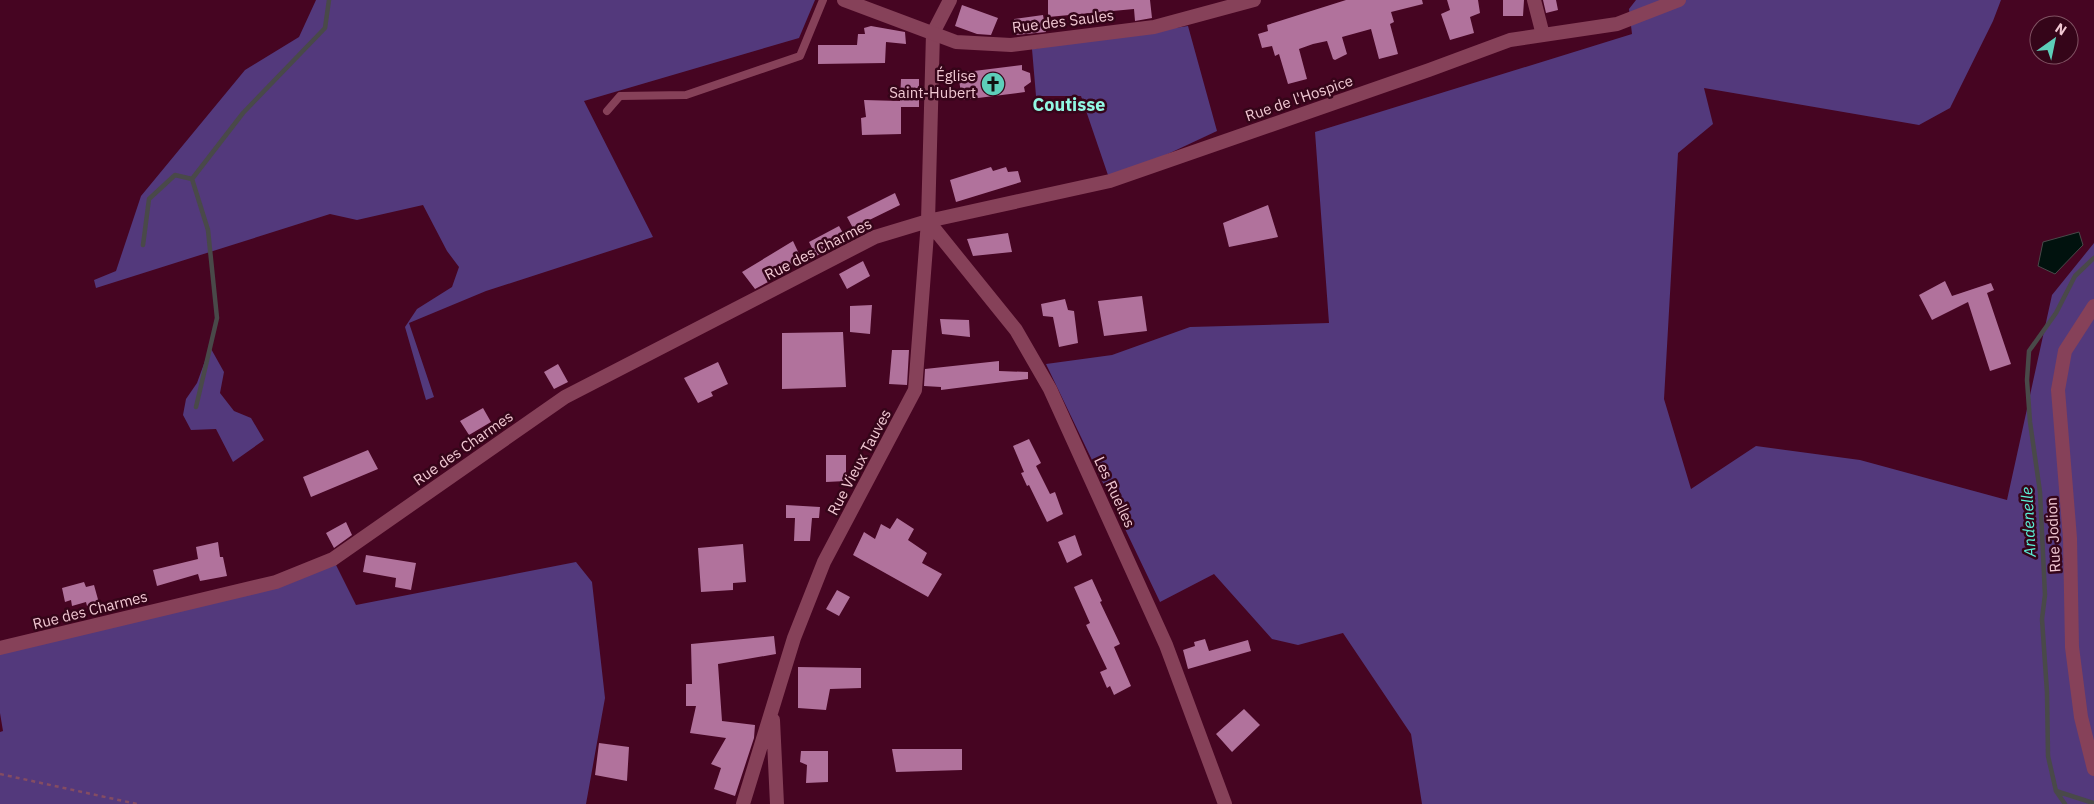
<svg xmlns="http://www.w3.org/2000/svg" width="2094" height="804" viewBox="0 0 2094 804" font-family="'IBM Plex Sans',sans-serif">
<rect width="100%" height="100%" fill="#460522"/>
<path fill="#53397c" d="M 316,0 L 815,0 L 799,38 L 584,101 L 653,237 L 486,291 L 409,323 L 434,397 L 426,400 L 405,327 L 417,309 L 452,287 L 459,267 L 447,251 L 423,205 L 357,220 L 330,214 L 96,288 L 94,280 L 116,271 L 141,196 L 245,70 L 299,37 Z
M 1636,0 L 2001,0 L 1993,21 L 1950,108 L 1919,125 L 1704,88 L 1713,124 L 1678,153 L 1664,399 L 1691,489 L 1756,446 L 1860,460 L 2007,500 L 2052,295 L 2094,243 L 2094,804 L 1422,804 L 1411,734 L 1343,633 L 1298,645 L 1272,639 L 1214,574 L 1160,602 L 1046,364 L 1112,355 L 1190,327 L 1329,323 L 1315,132 L 1632,34 L 1629,9 Z
M 1188,26 L 1217,131 L 1110,181 L 1081,96 L 1036,96 L 1032,49 Z
M 210,347 L 224,372 L 220,393 L 234,411 L 251,418 L 264,440 L 233,462 L 216,429 L 191,430 L 183,415 L 186,399 L 197,383 Z
M 333,559 L 356,605 L 576,562 L 592,582 L 605,698 L 586,804 L 0,804 L 0,732 L 3,731 L 0,713 L 0,648 L 276,582 Z"/>
<path fill="#01120e" stroke="#494949" d="M 2079,232 L 2083,245 L 2055,274 L 2038,266 L 2043,242 Z"/>
<g fill="none" stroke-linecap="round" stroke-linejoin="round">
<path stroke="#494949" stroke-width="4.5" d="M 143,245 L 149,199 L 175,175 L 192,179
M 196,407 L 217,318 L 208,230 L 192,179 L 243,113 L 325,28 L 329,0
M 2056,791 L 2093,803
M 2065,804 L 2056,791 L 2048,756 L 2047,692 L 2042,619 L 2045,595 L 2040,492 L 2030,422 L 2027,380 L 2029,351 L 2056,313 L 2075,276 L 2094,258"/>
</g>
<path fill="#b1729c" d="M 1048,0 L 1150,0 L 1152,18 L 1135,21 L 1134,9 L 1048,17 Z
M 1346,0 L 1422,0 L 1423,4 L 1391,12 L 1394,22 L 1390,24 L 1398,54 L 1379,59 L 1371,29 L 1342,37 L 1347,54 L 1335,60 L 1333,59 L 1327,41 L 1313,44 L 1299,49 L 1307,79 L 1288,84 L 1279,54 L 1275,56 L 1272,46 L 1262,48 L 1258,34 L 1268,31 L 1267,25 Z
M 1447,0 L 1478,0 L 1480,13 L 1470,17 L 1474,33 L 1450,40 L 1441,14 L 1450,10 Z
M 1503,0 L 1524,0 L 1523,16 L 1503,16 Z
M 1543,0 L 1556,0 L 1558,10 L 1546,13 Z
M 962,5 L 998,18 L 991,35 L 977,34 L 955,26 Z
M 1043,15 L 1046,32 L 1016,35 L 1014,19 Z
M 871,26 L 905,32 L 906,44 L 886,42 L 885,63 L 818,64 L 818,45 L 857,45 L 858,34 L 865,34 L 864,28 Z
M 1022,65 L 1022,70 L 1030,73 L 1031,82 L 1024,87 L 1025,92 L 962,100 L 958,73 Z
M 901,79 L 919,79 L 919,107 L 901,107 L 901,134 L 862,135 L 861,118 L 866,117 L 864,100 L 900,101 Z
M 991,167 L 993,171 L 1006,167 L 1008,172 L 1018,171 L 1021,182 L 956,202 L 950,180 Z
M 895,193 L 900,205 L 853,228 L 847,217 Z
M 1268,205 L 1278,237 L 1229,247 L 1223,223 Z
M 839,226 L 847,240 L 816,256 L 809,242 Z
M 1008,233 L 1012,252 L 973,256 L 967,239 Z
M 793,241 L 801,258 L 767,281 L 768,282 L 755,289 L 742,272 Z
M 863,261 L 870,276 L 847,289 L 839,274 Z
M 1945,281 L 1952,296 L 1991,283 L 1994,290 L 1987,293 L 2011,364 L 1990,371 L 1968,302 L 1932,320 L 1919,295 Z
M 1142,296 L 1147,331 L 1104,336 L 1098,301 Z
M 1065,299 L 1068,310 L 1074,311 L 1078,343 L 1059,347 L 1053,317 L 1043,316 L 1041,304 Z
M 872,305 L 870,334 L 850,332 L 850,306 Z
M 940,319 L 969,320 L 970,337 L 942,334 Z
M 843,332 L 846,387 L 782,389 L 782,333 Z
M 892,350 L 909,350 L 907,385 L 889,384 Z
M 999,361 L 999,371 L 1028,372 L 1028,379 L 941,390 L 941,387 L 924,386 L 925,369 Z
M 718,362 L 728,384 L 711,392 L 713,396 L 698,403 L 684,378 Z
M 558,364 L 568,382 L 554,389 L 544,372 Z
M 483,408 L 491,422 L 469,435 L 460,421 Z
M 1029,439 L 1041,463 L 1036,466 L 1050,494 L 1055,492 L 1063,514 L 1047,522 L 1029,485 L 1027,486 L 1021,473 L 1024,472 L 1013,446 Z
M 368,450 L 378,469 L 311,497 L 303,477 Z
M 826,455 L 846,455 L 846,481 L 826,482 Z
M 786,505 L 820,507 L 819,518 L 812,518 L 810,541 L 794,541 L 795,518 L 786,518 Z
M 897,518 L 914,529 L 908,540 L 927,553 L 922,563 L 942,574 L 928,597 L 853,555 L 864,532 L 875,539 L 881,524 L 890,529 Z
M 346,522 L 352,535 L 334,548 L 326,533 Z
M 1075,535 L 1082,555 L 1067,563 L 1058,542 Z
M 218,542 L 220,557 L 223,557 L 227,576 L 200,581 L 198,574 L 157,586 L 153,570 L 198,559 L 196,547 Z
M 743,544 L 746,582 L 733,583 L 733,590 L 701,592 L 698,548 Z
M 366,555 L 416,563 L 411,590 L 395,587 L 396,578 L 363,572 Z
M 1092,579 L 1102,601 L 1100,602 L 1120,644 L 1114,647 L 1131,686 L 1114,695 L 1110,686 L 1107,688 L 1100,672 L 1107,669 L 1086,625 L 1090,623 L 1074,587 Z
M 84,582 L 86,587 L 94,585 L 99,603 L 87,606 L 86,602 L 72,606 L 71,600 L 65,602 L 62,588 Z
M 837,590 L 850,597 L 839,616 L 826,609 Z
M 774,636 L 776,654 L 718,664 L 722,721 L 755,725 L 754,738 L 735,796 L 714,789 L 721,768 L 711,764 L 726,738 L 690,733 L 696,706 L 686,706 L 686,684 L 692,684 L 691,644 Z
M 1205,639 L 1209,651 L 1248,640 L 1251,651 L 1188,669 L 1183,650 L 1195,646 L 1194,642 Z
M 798,667 L 861,668 L 861,688 L 830,689 L 826,710 L 798,708 Z
M 1244,709 L 1260,725 L 1232,752 L 1216,734 Z
M 599,743 L 629,747 L 627,781 L 595,775 Z
M 892,749 L 962,749 L 962,770 L 896,772 Z
M 801,751 L 828,751 L 828,782 L 806,783 L 807,765 L 800,762 Z"/>
<g fill="none" stroke-linecap="round" stroke-linejoin="round">
<path stroke="#844c62" stroke-width="2.5" stroke-dasharray="4 4" stroke-linecap="butt" d="M 0,774 L 137,804"/>
<path stroke="#864159" stroke-width="8" d="M 607,111 L 620,96 L 686,95 L 800,56 L 823,0"/>
<path stroke="#864159" stroke-width="14" d="M 1534,0 L 1543,35
M 928,221 L 1016,330 L 1050,389 L 1166,645 L 1225,804
M 0,648 L 276,582 L 333,559 L 565,397 L 875,237 L 928,221 L 1110,181 L 1429,70 L 1510,40 L 1617,24 L 1679,0
M 773,720 L 777,804
M 743,804 L 794,638 L 824,562 L 915,390 L 928,221 L 933,33 L 950,0"/>
<path stroke="#864159" stroke-width="14" d="M 844,0 L 956,42 L 1011,45 L 1154,27 L 1254,0
M 2094,306 L 2065,351 L 2058,390 L 2070,538 L 2072,647 L 2081,717 L 2094,769"/>
</g>
<defs>
<g id="church-disc" transform="scale(1.25)"><circle r="9.5" fill="#5dceb9" stroke="#350519"/><path d="M-1.2-6h2.4v3.5h3.3v2.4h-3.3V6h-2.4V-.1h-3.3v-2.4h3.3Z" fill="#111"/></g>
</defs>
<g fill-rule="evenodd">
<use href="#church-disc" x="993" y="84"/>
</g>
<g text-anchor="middle" dominant-baseline="central" stroke-width="5" stroke-linejoin="round" paint-order="stroke">
<g font-size="15" fill="#f1c8d3" stroke="#350519">
<text transform="translate(1063 21) rotate(-7)">Rue des Saules</text>
<text transform="translate(1299 98) rotate(-19)">Rue de l'Hospice</text>
<text transform="translate(818 249) rotate(-27)">Rue des Charmes</text>
<text transform="translate(463 448) rotate(-35)">Rue des Charmes</text>
<text transform="translate(859 462) rotate(-62)">Rue Vieux Tauves</text>
<text transform="translate(1115 492) rotate(65)">Les Ruelles</text>
<text transform="translate(2053 535) rotate(-93)">Rue Jodion</text>
<text transform="translate(90 610) rotate(-14)">Rue des Charmes</text>
</g>
<g font-size="15" fill="#f1c8d3" stroke="#350519" text-anchor="end">
<text x="976" y="75">Église<tspan x="976" dy="17">Saint-Hubert</tspan></text>
</g>
<g font-size="16" font-style="italic" fill="#5bf1d7" stroke="#350519">
<text transform="translate(2028 522) rotate(-93)">Andenelle</text>
</g>
<g font-size="18" font-weight="bold" fill="#92f8e3" stroke="#350519">
<text x="1069" y="104">Coutisse</text>
</g>
</g>
<g transform="translate(2054 40) rotate(33)"><circle r="24" fill="#350519" stroke="#805363"/>
<path d="M0-4L9 19L0 12L-9 19Z" fill="#5dceb9"/>
<text y="-8" font-size="14" font-weight="bold" text-anchor="middle" fill="#f1c8d3">N</text>
</g>
</svg>
